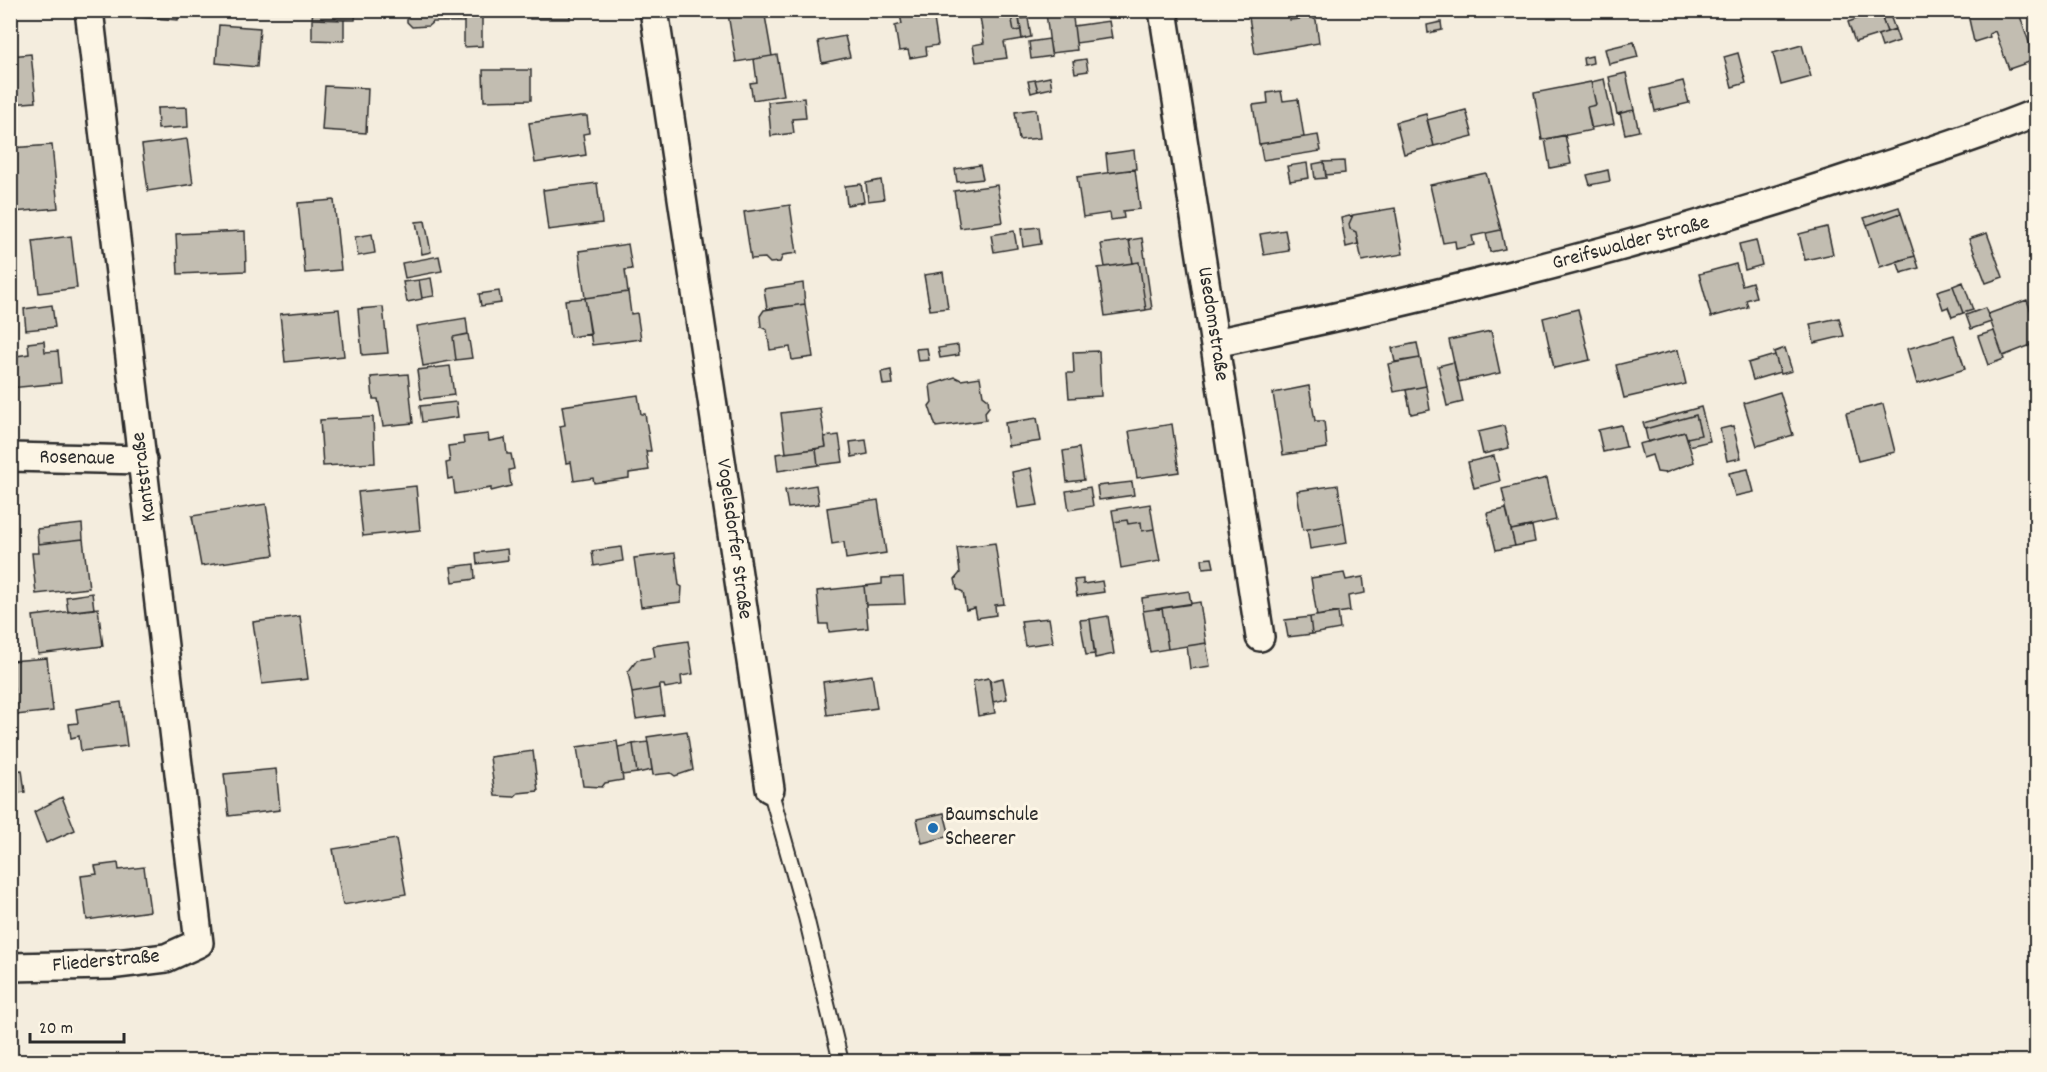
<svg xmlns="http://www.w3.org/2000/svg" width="2047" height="1072" viewBox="0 0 2047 1072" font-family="Dekko,sans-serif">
<rect width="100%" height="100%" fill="#f4edde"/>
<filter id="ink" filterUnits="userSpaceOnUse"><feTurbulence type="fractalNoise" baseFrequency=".0167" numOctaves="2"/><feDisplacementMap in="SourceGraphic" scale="12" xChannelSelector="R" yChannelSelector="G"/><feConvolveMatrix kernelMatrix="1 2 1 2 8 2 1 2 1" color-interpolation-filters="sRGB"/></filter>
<g filter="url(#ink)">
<path fill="#c2bdb1" stroke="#2b2b2b" stroke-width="1.5" d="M 126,10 L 179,10 L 178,20 L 125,16 Z
M 313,10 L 356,10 L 355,20 L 312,19 Z
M 407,10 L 464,10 L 464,22 L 433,22 L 428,26 L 412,27 L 407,22 Z
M 464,10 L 482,10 L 482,46 L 464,47 Z
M 530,10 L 570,10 L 570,19 L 530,19 Z
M 747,10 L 764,10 L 772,56 L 736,62 L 728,14 Z
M 899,10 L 924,10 L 926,21 L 934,19 L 938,45 L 926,47 L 927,55 L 910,58 L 908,50 L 899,51 L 895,26 L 902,24 Z
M 979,10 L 1010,10 L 1014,31 L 1021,30 L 1022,39 L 1004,42 L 1007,58 L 976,62 L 973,45 L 984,43 Z
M 1010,10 L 1018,10 L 1021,30 L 1014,31 Z
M 1018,10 L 1027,10 L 1028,18 L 1019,19 Z
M 1072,10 L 1077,50 L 1051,53 L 1046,13 Z
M 1289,10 L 1290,20 L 1311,17 L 1316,20 L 1319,43 L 1255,54 L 1248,11 Z
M 1289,10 L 1298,10 L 1300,19 L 1290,20 Z
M 1511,10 L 1540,10 L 1513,17 Z
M 1860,10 L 1877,10 L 1878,12 L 1862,17 Z
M 1888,10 L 1895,29 L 1887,32 L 1880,13 Z
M 1943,10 L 1961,10 L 1961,12 L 1945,18 Z
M 1967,10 L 2018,10 L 2035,60 L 2009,69 L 1995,31 L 1989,34 L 1990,37 L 1974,42 Z
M 1880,11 L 1887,32 L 1855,42 L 1848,22 Z
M 1028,18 L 1031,37 L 1022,39 L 1019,19 Z
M 312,19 L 344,20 L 344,41 L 312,40 Z
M 1109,21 L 1112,38 L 1076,43 L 1074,26 Z
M 1441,22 L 1442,30 L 1428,33 L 1427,25 Z
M 219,25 L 260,28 L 257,67 L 216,63 Z
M 1895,29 L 1899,41 L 1882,47 L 1878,35 Z
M 845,36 L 850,57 L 822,63 L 818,41 Z
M 1049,39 L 1052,56 L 1031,59 L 1029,42 Z
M 1634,42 L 1638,57 L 1609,64 L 1605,49 Z
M 1802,45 L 1811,77 L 1781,85 L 1773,53 Z
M 1738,53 L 1746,83 L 1732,87 L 1724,57 Z
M 31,54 L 36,102 L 10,104 L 10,56 Z
M 777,55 L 784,95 L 753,100 L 750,83 L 757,82 L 754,59 Z
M 1592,56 L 1593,63 L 1584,65 L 1583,58 Z
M 1086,59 L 1088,71 L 1075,73 L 1073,61 Z
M 483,70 L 531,70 L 531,100 L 484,101 Z
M 1626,73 L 1634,110 L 1617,114 L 1609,77 Z
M 1050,77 L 1052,88 L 1038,91 L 1035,80 Z
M 1604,79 L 1614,124 L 1591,128 L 1587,107 L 1596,105 L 1591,82 Z
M 1035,80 L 1038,91 L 1031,93 L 1028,81 Z
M 1683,81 L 1689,103 L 1655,111 L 1650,89 Z
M 1591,82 L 1596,105 L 1587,107 L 1592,130 L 1542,140 L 1534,93 Z
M 325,86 L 368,88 L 366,133 L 322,130 Z
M 1281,91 L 1283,101 L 1298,99 L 1304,137 L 1259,144 L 1253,105 L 1268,103 L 1267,93 Z
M 804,98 L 806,118 L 792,119 L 794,133 L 771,136 L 768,102 Z
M 187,107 L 188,127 L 158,129 L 157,108 Z
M 1036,109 L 1040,138 L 1019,140 L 1015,112 Z
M 1466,110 L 1473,136 L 1434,146 L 1427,120 Z
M 1634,110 L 1639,131 L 1625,134 L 1620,113 Z
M 1426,114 L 1434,146 L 1404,154 L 1396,122 Z
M 580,116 L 587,116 L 589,133 L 583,134 L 586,155 L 535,163 L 529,123 Z
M 1318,135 L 1321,151 L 1263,160 L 1260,144 Z
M 1565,135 L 1571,164 L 1550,168 L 1545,139 Z
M 187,139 L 193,184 L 148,191 L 142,145 Z
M 52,145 L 58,208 L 14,212 L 10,148 Z
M 1134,150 L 1136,169 L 1108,173 L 1106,154 Z
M 1344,161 L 1345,173 L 1326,175 L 1324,162 Z
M 1324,162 L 1326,178 L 1315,179 L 1313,164 Z
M 1307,163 L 1309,178 L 1290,181 L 1287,166 Z
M 980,165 L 983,179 L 957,182 L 955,169 Z
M 1135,169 L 1140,209 L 1123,211 L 1124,218 L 1111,220 L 1110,213 L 1083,217 L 1077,177 Z
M 1608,170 L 1610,181 L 1590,185 L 1587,175 Z
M 1486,173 L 1501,230 L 1472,236 L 1474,245 L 1456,249 L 1455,241 L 1443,243 L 1430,185 Z
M 881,180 L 884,199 L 868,201 L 866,183 Z
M 597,183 L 602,223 L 548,230 L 543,190 Z
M 861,184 L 864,202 L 847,205 L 845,186 Z
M 997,185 L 1003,222 L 960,228 L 954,191 Z
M 334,200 L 341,270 L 305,273 L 298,203 Z
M 790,205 L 797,253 L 783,255 L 780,262 L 770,263 L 765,258 L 751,259 L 744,212 Z
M 1899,207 L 1901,213 L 1867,225 L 1864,218 Z
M 1395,208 L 1403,254 L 1362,261 L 1356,232 L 1350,229 L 1349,224 L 1353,215 Z
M 1901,213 L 1915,256 L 1880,267 L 1867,225 Z
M 1353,215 L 1349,224 L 1350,229 L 1356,232 L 1358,244 L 1346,247 L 1341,218 Z
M 425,221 L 431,252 L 422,254 L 416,222 Z
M 1039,227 L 1041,244 L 1023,247 L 1021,229 Z
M 1827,227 L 1833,254 L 1805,260 L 1799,234 Z
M 1285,230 L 1289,251 L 1264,255 L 1260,234 Z
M 1501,230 L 1505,249 L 1490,252 L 1486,233 Z
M 245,231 L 246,271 L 178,274 L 176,234 Z
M 1014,231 L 1017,248 L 994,252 L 991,235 Z
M 1987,233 L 2003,277 L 1986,283 L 1969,239 Z
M 372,234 L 375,253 L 358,256 L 355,237 Z
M 71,236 L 77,288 L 39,293 L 33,241 Z
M 1142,238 L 1152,309 L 1146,310 L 1139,262 L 1133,263 L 1129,240 Z
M 1129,240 L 1133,263 L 1105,267 L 1101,244 Z
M 1756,240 L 1762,265 L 1745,270 L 1739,244 Z
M 628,244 L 632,269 L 625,270 L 628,292 L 585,298 L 579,251 Z
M 439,256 L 442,271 L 405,278 L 402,263 Z
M 1915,256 L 1919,268 L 1901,273 L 1897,261 Z
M 1139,262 L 1146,310 L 1105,316 L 1098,268 Z
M 1736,264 L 1742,285 L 1752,282 L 1756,297 L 1746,300 L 1748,307 L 1711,317 L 1699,274 Z
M 943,272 L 948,308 L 930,310 L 924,275 Z
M 431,278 L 434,296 L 422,298 L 419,280 Z
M 419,280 L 422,299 L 407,302 L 403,282 Z
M 1963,282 L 1973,310 L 1963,313 L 1953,286 Z
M 803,283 L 805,304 L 767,309 L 764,289 Z
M 1953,286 L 1963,313 L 1952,317 L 1948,307 L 1943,309 L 1937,291 Z
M 499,291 L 501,303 L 481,306 L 479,294 Z
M 628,292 L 631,314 L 637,313 L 641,339 L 592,345 L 585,298 Z
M 585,298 L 591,334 L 570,337 L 565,300 Z
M 2027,300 L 2036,326 L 2036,343 L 2003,356 L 1988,314 Z
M 805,304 L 813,357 L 792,360 L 790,347 L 770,350 L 767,330 L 761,327 L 760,316 L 764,310 Z
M 52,305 L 55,327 L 26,330 L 24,309 Z
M 383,307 L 388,353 L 362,355 L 358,309 Z
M 1985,308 L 1991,322 L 1971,329 L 1966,315 Z
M 339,309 L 344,356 L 285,362 L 280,314 Z
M 1578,309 L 1590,360 L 1554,368 L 1543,318 Z
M 466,318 L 468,334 L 453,337 L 456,360 L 423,366 L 417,326 Z
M 1839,318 L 1844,336 L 1814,343 L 1810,324 Z
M 1491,331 L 1500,373 L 1458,382 L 1449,340 Z
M 1994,331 L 2004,359 L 1988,365 L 1978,336 Z
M 468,334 L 472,358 L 456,360 L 453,337 Z
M 1954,335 L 1965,369 L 1917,384 L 1907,349 Z
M 44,341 L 45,352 L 58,351 L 61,383 L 10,388 L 10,357 L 29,354 L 28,343 Z
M 1417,343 L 1420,358 L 1395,362 L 1392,348 Z
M 958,345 L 959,355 L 940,358 L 938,348 Z
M 927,348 L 929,360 L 918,361 L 916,349 Z
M 1785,348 L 1792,371 L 1781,374 L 1774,352 Z
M 1678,350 L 1686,384 L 1624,398 L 1616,365 Z
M 1099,351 L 1101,396 L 1069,398 L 1067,373 L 1074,373 L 1073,352 Z
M 1775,355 L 1780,372 L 1753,380 L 1748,363 Z
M 1420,358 L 1426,386 L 1394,392 L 1388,364 Z
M 1454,362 L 1463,402 L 1447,406 L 1438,366 Z
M 450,366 L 454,395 L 421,399 L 417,370 Z
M 891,370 L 893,384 L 883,385 L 881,372 Z
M 408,374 L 413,423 L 383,426 L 378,399 L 373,399 L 371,377 Z
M 955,377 L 961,380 L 980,377 L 983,395 L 988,399 L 989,407 L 985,412 L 986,420 L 936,427 L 929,406 L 932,402 L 930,385 Z
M 1309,386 L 1315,421 L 1324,421 L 1327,448 L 1283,455 L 1273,393 Z
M 1426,386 L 1430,410 L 1411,414 L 1406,390 Z
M 1780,392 L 1793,435 L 1757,446 L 1744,403 Z
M 638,395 L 641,414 L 645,414 L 651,451 L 646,451 L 649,470 L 629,473 L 629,478 L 594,483 L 593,478 L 574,481 L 571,462 L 566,463 L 560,426 L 565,425 L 562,406 Z
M 456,402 L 458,417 L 422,422 L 420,406 Z
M 1883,404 L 1895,452 L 1858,461 L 1846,413 Z
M 1701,407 L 1710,441 L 1689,446 L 1687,438 L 1701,435 L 1696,415 L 1645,429 L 1643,423 Z
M 820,408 L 826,447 L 786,453 L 781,413 Z
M 1696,415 L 1701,435 L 1687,438 L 1685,432 L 1648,442 L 1645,429 Z
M 373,417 L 375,463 L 323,466 L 320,420 Z
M 1037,418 L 1041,441 L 1008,446 L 1005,423 Z
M 1172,424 L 1179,472 L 1137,478 L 1129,431 Z
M 1621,425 L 1626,447 L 1603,452 L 1598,430 Z
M 1504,426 L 1509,448 L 1483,454 L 1478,432 Z
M 1733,426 L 1741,458 L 1727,461 L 1720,429 Z
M 1685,432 L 1694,462 L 1665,473 L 1657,472 L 1652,455 L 1643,458 L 1639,444 Z
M 488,434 L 489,441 L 505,438 L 507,454 L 511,454 L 514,469 L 509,470 L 511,486 L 491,491 L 491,488 L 455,494 L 453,478 L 448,479 L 446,463 L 450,462 L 448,446 L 464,444 L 463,437 Z
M 839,435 L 843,462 L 818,465 L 816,449 L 826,447 L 824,437 Z
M 866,440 L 868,454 L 852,457 L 850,442 Z
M 1079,448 L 1084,480 L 1067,482 L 1063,451 Z
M 816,449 L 818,465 L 778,471 L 776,454 Z
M 1494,456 L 1500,481 L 1474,488 L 1468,462 Z
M 1031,468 L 1038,505 L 1018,508 L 1012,472 Z
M 1748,469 L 1754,492 L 1735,496 L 1729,473 Z
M 1547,478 L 1556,520 L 1511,530 L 1502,489 Z
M 1132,482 L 1134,495 L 1099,500 L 1097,486 Z
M 816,485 L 819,504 L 788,508 L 785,490 Z
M 1338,485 L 1344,523 L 1303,530 L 1297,491 Z
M 416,486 L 420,530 L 363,536 L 358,492 Z
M 1090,487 L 1093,506 L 1069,510 L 1066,491 Z
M 878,500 L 886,553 L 846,559 L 844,542 L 832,544 L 827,508 Z
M 266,504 L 274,555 L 201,566 L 192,516 Z
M 1150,504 L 1154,529 L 1142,531 L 1141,522 L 1128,524 L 1127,520 L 1114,522 L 1112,510 Z
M 1506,509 L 1515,546 L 1496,550 L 1487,513 Z
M 1127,520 L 1128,524 L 1141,522 L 1142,531 L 1154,529 L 1160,561 L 1121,568 L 1114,522 Z
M 1344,523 L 1347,543 L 1310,549 L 1307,529 Z
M 82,524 L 83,539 L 38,544 L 37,529 Z
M 1532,526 L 1535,542 L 1515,546 L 1511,530 Z
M 83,539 L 89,588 L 36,594 L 32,553 L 39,553 L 38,544 Z
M 995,543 L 1004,604 L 995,605 L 996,615 L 977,618 L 975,608 L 966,610 L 963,592 L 957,589 L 955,579 L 960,573 L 957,548 Z
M 621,547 L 623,561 L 594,566 L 592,551 Z
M 507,549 L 508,560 L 477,564 L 476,553 Z
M 675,553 L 679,585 L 682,587 L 681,602 L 641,607 L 634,558 Z
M 1212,558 L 1214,567 L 1203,568 L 1202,559 Z
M 474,564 L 475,579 L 453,582 L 451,567 Z
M 1344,573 L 1346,580 L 1363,577 L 1365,593 L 1348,596 L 1350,611 L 1317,616 L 1311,578 Z
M 903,577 L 905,604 L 866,605 L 864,586 L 882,584 L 882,578 Z
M 1083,579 L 1083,584 L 1102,581 L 1104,592 L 1077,596 L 1074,580 Z
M 864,586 L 868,628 L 829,632 L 828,624 L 820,624 L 817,591 Z
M 1189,591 L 1191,604 L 1143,611 L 1142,598 Z
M 92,593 L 94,609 L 68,612 L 66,597 Z
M 1200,602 L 1206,643 L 1168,649 L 1162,608 Z
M 98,608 L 103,646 L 38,654 L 33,616 Z
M 1162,608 L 1168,649 L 1150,652 L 1143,611 Z
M 1338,612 L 1340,629 L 1312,634 L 1310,617 Z
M 300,616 L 308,679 L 262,684 L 253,622 Z
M 1108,616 L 1114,654 L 1095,658 L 1090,619 Z
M 1310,617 L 1312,634 L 1288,637 L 1285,620 Z
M 1049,618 L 1053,642 L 1025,646 L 1021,621 Z
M 1090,619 L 1095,654 L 1086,655 L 1080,620 Z
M 688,641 L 693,674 L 681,676 L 682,685 L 665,688 L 664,685 L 659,685 L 660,688 L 632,693 L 628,672 L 637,660 L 655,657 L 653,646 Z
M 1206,643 L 1210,666 L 1190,669 L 1187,646 Z
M 47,658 L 53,711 L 16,715 L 11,661 Z
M 872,675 L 877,708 L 827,715 L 823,682 Z
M 989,678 L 995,713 L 978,716 L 973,681 Z
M 1003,678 L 1007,699 L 993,702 L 990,681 Z
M 660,688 L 664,715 L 636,719 L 632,693 Z
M 121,702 L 127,746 L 81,751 L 79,736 L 71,738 L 69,724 L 78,723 L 76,709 Z
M 687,731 L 693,770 L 675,776 L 671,773 L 653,775 L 647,737 Z
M 617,741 L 623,780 L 605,783 L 602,787 L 583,786 L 577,747 Z
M 648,742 L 652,770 L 637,773 L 633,744 Z
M 633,744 L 637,773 L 622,775 L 618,747 Z
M 533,751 L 538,791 L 518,793 L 514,797 L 495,796 L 490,757 Z
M 276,769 L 280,810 L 229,816 L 224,774 Z
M 22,770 L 25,792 L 10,794 L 10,771 Z
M 62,797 L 75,830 L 46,843 L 34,812 Z
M 944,813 L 950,836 L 922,843 L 917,819 Z
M 396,839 L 406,894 L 343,905 L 333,849 Z
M 118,863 L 119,870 L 144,867 L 150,911 L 87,920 L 81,876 L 97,874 L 95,866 Z"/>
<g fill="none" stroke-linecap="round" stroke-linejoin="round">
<g stroke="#2b2b2b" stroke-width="18">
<path id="lane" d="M 770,789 L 806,917 L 841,1062"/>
</g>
<g stroke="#2b2b2b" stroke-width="32">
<path id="street" d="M 654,10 L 770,789
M 1163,10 L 1260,637
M 1215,343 C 1436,297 1656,243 1869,171 C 1925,153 1982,135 2036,113
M 10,457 L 143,460
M 10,967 L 109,965 L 166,958 L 199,943 L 89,10"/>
</g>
<use href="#lane" stroke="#fcf5e5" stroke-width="14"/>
<use href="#street" stroke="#fcf5e5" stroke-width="27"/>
</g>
</g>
<circle fill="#1f6fb2" stroke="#fcf5e5" stroke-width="2" cx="933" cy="828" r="6"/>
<g text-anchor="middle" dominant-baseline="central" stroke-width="6" stroke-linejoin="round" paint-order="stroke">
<g font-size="21" fill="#2b2b2b" stroke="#fcf5e5">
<text transform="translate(1631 244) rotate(-15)">Greifswalder Straße</text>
<text transform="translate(1212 324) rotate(81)">Usedomstraße</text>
<text transform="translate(77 459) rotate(1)">Rosenaue</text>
<text transform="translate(145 477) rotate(-97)">Kantstraße</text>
<text transform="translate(733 539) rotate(82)">Vogelsdorfer Straße</text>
<text transform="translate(106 962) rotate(-5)">Fliederstraße</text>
</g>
<g font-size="21" fill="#2b2b2b" stroke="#fcf5e5" text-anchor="start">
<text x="945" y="816">Baumschule<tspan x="945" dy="24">Scheerer</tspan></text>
</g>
</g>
<rect width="2047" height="1072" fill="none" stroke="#fcf5e5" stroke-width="36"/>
<rect x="18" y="18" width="2011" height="1036" fill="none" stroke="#2b2b2b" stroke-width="2" filter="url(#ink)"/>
<path d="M30 1033v9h94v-9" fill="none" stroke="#2b2b2b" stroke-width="3"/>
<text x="39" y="1033" font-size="18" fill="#2b2b2b" stroke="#fcf5e5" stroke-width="4.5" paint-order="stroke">20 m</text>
</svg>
